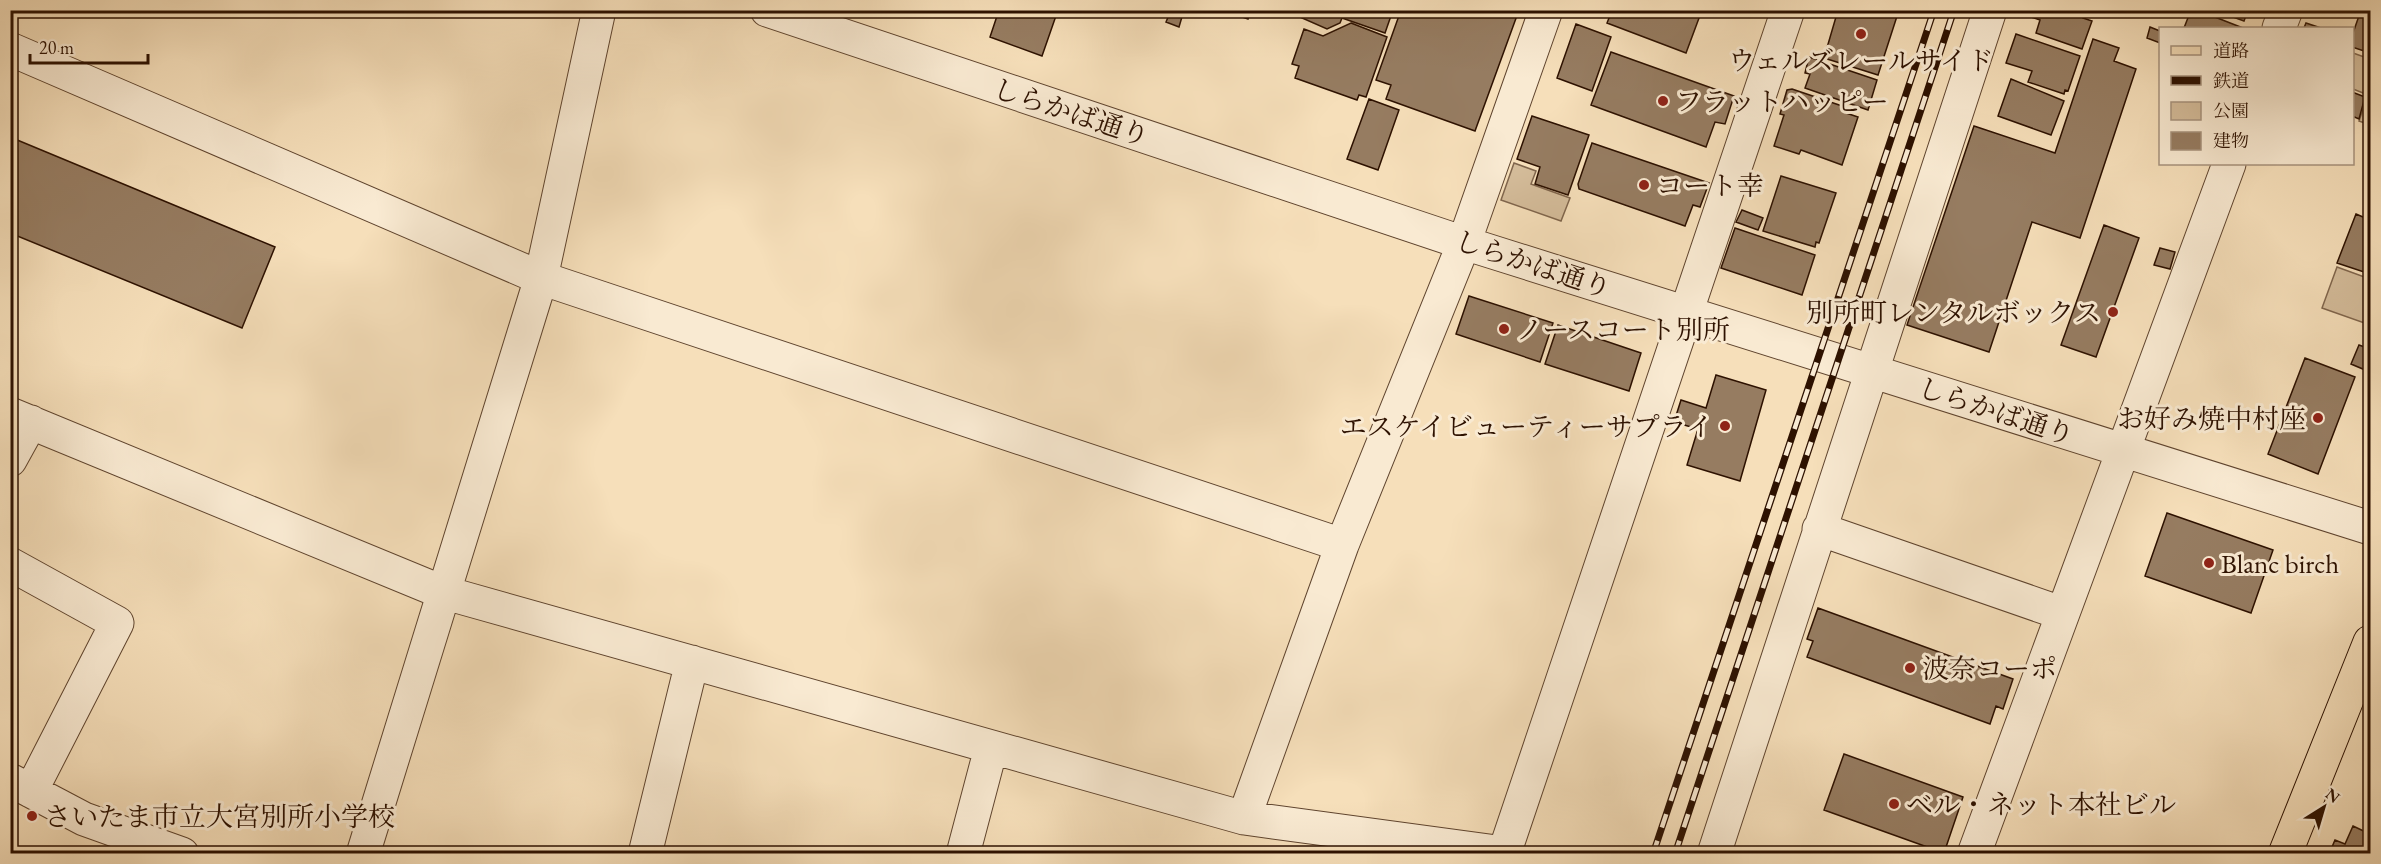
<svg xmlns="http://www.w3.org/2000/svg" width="2381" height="864" viewBox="0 0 2381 864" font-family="'EB Garamond','Noto Serif JP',serif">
<rect width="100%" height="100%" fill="#f6dfba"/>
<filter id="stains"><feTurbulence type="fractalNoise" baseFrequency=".00333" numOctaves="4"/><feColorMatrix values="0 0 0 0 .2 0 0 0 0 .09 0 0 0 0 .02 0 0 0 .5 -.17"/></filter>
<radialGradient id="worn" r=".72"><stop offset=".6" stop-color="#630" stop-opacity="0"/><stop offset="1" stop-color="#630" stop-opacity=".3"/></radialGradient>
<path fill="#d4bc9a" stroke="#80664d" stroke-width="1.5" d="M 2353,53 L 2370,59 L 2370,125 L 2359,121 L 2368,95 L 2353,89 Z
M 1514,163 L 1536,171 L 1531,184 L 1570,198 L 1561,221 L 1501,200 Z
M 2337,267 L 2370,279 L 2370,325 L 2322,308 Z"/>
<path fill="#967c61" stroke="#2d1100" stroke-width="1.5" d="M 999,10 L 1058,10 L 1042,56 L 990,37 Z
M 1171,10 L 1184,10 L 1179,27 L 1166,22 Z
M 1223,10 L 1251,10 L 1248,19 Z
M 1284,10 L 1393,10 L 1385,33 L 1342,18 L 1340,23 L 1327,29 Z
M 1401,10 L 1519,10 L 1475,131 L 1386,99 L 1391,85 L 1376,80 Z
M 1604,10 L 1702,10 L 1686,53 L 1607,23 L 1611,13 Z
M 1838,10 L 1899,10 L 1878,75 L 1824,58 Z
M 2023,10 L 2086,10 L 2083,18 L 2092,21 L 2082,49 L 2036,33 L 2040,20 L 2022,14 Z
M 2191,10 L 2197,10 L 2243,28 L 2184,28 Z
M 2214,10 L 2248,10 L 2244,21 Z
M 2361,10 L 2370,10 L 2370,53 L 2352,47 L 2352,36 Z
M 1351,23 L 1387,37 L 1366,97 L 1359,95 L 1357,100 L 1295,78 L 1299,66 L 1292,64 L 1304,29 L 1323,36 Z
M 2306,23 L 2321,28 L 2304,28 Z
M 1576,24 L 1611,37 L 1592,91 L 1557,78 Z
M 2150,27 L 2160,31 L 2160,43 L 2147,38 Z
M 2016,34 L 2080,56 L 2068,91 L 2065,90 L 2064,94 L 2028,82 L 2032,71 L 2006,63 Z
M 2093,39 L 2119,48 L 2114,61 L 2136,69 L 2080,238 L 2032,222 L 1989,352 L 1907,325 L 1974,126 L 2055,153 Z
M 1611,52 L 1734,96 L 1725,124 L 1715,122 L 1706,147 L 1591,105 Z
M 1809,57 L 1877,80 L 1868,110 L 1805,88 L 1810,74 L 1805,73 Z
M 2011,79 L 2064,101 L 2051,135 L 1998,116 Z
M 1792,89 L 1848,108 L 1846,113 L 1858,117 L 1842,165 L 1801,150 L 1799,154 L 1774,146 L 1784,115 L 1780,114 L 1787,90 Z
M 2352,92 L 2365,97 L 2359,119 L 2352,116 Z
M 1369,99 L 1399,110 L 1378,170 L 1347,159 Z
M 1532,116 L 1589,135 L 1568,195 L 1535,184 L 1540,167 L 1517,159 Z
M 10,137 L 275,247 L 242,328 L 10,233 Z
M 1592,143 L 1709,183 L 1700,207 L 1693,205 L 1685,226 L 1579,189 L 1578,184 Z
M 1781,176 L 1836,193 L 1819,243 L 1816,242 L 1815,247 L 1763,231 Z
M 1742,210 L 1763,218 L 1758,230 L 1736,222 Z
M 2356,214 L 2370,220 L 2370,274 L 2337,263 Z
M 2104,225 L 2139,238 L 2096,357 L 2061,345 Z
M 1735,228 L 1815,255 L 1802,295 L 1721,268 Z
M 2160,248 L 2175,252 L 2170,269 L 2154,265 Z
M 1469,296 L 1553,323 L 1540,362 L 1456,334 Z
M 1558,325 L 1641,353 L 1629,391 L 1545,364 Z
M 2359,345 L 2370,349 L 2370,372 L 2351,364 Z
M 2305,358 L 2355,377 L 2318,474 L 2268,454 Z
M 1716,375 L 1766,390 L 1740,481 L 1687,465 L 1698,429 L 1674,422 L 1681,400 L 1706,408 Z
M 2167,513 L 2273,550 L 2251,613 L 2145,576 Z
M 1818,608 L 2013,679 L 2003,709 L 1996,706 L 1990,724 L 1807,657 L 1813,641 L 1807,639 Z
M 1844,754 L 1963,797 L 1944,853 L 1824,810 Z
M 2353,826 L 2370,834 L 2370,854 L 2329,854 L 2335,840 L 2345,844 Z"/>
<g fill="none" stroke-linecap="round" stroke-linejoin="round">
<g stroke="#5f442e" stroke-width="35">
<path id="minor" d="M 767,10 L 1464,243 L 2370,528
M 2279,28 L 2286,10
M 10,49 L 541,278 L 1342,545
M 10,414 L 442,592 L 1244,818 L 1504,853
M 10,460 L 31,422
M 1819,529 L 2061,613
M 10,564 L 117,623 L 31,791
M 12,781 L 84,819 L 182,854
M 1244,818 L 1342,545 L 1464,243 L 1546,10
M 363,854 L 541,278 L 599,10
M 645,854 L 692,662
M 963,854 L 991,748
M 1504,854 L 1788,10
M 1714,854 L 1990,10
M 1974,854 L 2229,164"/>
</g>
<g stroke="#2d1100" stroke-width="35">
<path id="major" d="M 2285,854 L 2370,642"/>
</g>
<use href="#minor" stroke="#f9ead2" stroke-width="33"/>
<use href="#major" stroke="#f6dfba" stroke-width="33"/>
<g stroke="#2d1100" stroke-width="7">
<path id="rail" d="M 1653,854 L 1934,10
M 1675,854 L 1954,10"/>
</g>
<use href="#rail" stroke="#f9ead2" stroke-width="4.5" stroke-dasharray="14" stroke-linecap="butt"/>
</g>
<g fill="#8f2418" stroke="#f9ead2" stroke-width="2">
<circle cx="1861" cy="34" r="6"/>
<circle cx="1663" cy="101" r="6"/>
<circle cx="1644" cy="185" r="6"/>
<circle cx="2113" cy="312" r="6"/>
<circle cx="1504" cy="329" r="6"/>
<circle cx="2318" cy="418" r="6"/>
<circle cx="1725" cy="426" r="6"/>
<circle cx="2209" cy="563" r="6"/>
<circle cx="1910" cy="668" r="6"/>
<circle cx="1894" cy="804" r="6"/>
<circle cx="32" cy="816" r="6"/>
</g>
<g text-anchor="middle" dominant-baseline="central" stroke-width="6" stroke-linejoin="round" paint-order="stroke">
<g font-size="27" fill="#2d1100" stroke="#f9ead2" text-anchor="start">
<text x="1861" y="60" text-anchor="middle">ウェルズレールサイド</text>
<text x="1675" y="101">フラットハッピー</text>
<text x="1656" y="185">コート幸</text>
<text x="2101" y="312" text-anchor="end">別所町レンタルボックス</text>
<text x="1516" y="329">ノースコート別所</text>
<text x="2306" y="418" text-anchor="end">お好み焼中村座</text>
<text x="1713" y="426" text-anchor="end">エスケイビューティーサプライ</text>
<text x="2221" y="563">Blanc birch</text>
<text x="1922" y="668">波奈コーポ</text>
<text x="1906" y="804">ベル・ネット本社ビル</text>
<text x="44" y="816">さいたま市立大宮別所小学校</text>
</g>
<g font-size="27" fill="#2d1100" stroke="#f9ead2">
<text transform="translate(1071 112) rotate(18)">しらかば通り</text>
<text transform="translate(1533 264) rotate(18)">しらかば通り</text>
<text transform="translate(1996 411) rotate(18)">しらかば通り</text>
</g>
</g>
<rect width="2381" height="864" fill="none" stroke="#f6dfba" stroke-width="36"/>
<rect x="12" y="12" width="2357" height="840" fill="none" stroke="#2d1100" stroke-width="3"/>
<rect x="18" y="18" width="2345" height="828" fill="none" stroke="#2d1100" stroke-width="1.5"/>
<rect x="2159" y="27" width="195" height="138" fill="#f9ead2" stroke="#a7937e" stroke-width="1.5"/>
<rect x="2171" y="46" width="30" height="9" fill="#f6dfba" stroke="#a7937e" stroke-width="1.5"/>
<text x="2213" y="57" font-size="18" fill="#2d1100">道路</text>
<rect x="2171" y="76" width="30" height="9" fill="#2d1100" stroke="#a7937e" stroke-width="1.5"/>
<text x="2213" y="87" font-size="18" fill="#2d1100">鉄道</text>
<rect x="2171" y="102" width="30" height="18" fill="#d4bc9a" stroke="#a7937e" stroke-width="1.5"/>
<text x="2213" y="117" font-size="18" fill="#2d1100">公園</text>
<rect x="2171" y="132" width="30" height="18" fill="#967c61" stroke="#a7937e" stroke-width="1.5"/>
<text x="2213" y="147" font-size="18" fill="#2d1100">建物</text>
<g transform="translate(2324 807) rotate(37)" stroke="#f9ead2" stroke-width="4.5" paint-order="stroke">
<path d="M0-4.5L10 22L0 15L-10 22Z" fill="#2d1100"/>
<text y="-9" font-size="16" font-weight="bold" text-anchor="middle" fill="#2d1100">N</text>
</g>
<path d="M30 54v9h118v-9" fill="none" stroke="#2d1100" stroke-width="3"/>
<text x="39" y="54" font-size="18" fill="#2d1100" stroke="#f9ead2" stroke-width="4.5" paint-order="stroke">20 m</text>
<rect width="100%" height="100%" filter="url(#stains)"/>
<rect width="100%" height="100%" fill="url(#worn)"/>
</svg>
